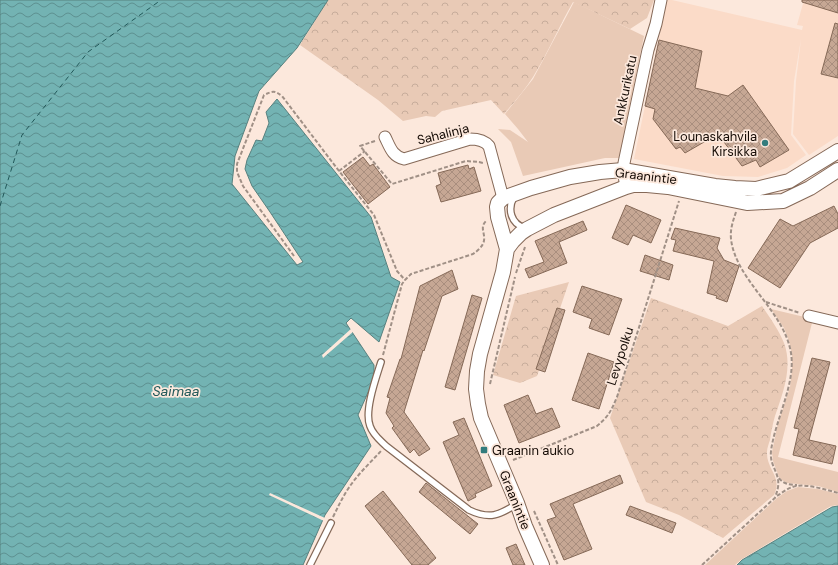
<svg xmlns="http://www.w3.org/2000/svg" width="838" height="565" viewBox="0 0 838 565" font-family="'DM Sans',sans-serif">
<defs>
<pattern id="forest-crowns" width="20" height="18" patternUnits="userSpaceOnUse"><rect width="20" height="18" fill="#e9cab6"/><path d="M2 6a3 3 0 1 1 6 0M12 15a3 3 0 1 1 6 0" fill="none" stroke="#c7ac9b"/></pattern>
<pattern id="water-waves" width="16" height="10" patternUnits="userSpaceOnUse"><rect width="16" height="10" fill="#73b3b3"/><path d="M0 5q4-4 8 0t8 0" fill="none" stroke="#5d9090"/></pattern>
<pattern id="building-cross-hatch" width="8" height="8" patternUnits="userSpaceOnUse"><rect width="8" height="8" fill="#c6a794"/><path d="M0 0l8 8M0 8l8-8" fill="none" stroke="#a98e7e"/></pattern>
</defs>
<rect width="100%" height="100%" fill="#fce8dc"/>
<path fill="#fbdbc8" d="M 667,0 L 672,0 L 802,30 L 803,26 L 797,25 L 804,0 L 838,0 L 838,136 L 809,155 L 793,134 L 796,81 L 801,39 L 794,81 L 791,135 L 806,155 L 787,168 L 758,177 L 723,176 L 634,159 Z"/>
<path fill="#e9cab6" d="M 574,2 L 644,36 L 619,158 L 605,158 L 523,176 L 511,142 L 498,129 L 510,130 L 528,142 L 518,129 L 505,114 L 533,79 Z
M 771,309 L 813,319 L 778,457 L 838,472 L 838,492 L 818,486 L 787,483 L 782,480 L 779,477 L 773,461 L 772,452 L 778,423 L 790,387 L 792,369 L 792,355 L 789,341 L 784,328 Z
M 798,487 L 818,489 L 838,494 L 838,505 L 831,506 L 742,559 L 735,565 L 705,565 L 777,498 L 787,491 Z"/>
<path fill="url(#forest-crowns)" d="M 328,0 L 654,0 L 647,18 L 630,29 L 573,2 C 559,26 548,53 533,77 C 525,90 514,102 504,114 L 491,100 L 442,111 L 435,117 L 426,116 L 403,121 L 378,100 L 300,45 Z
M 569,282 L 537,376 L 520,383 L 493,375 L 516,296 Z
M 651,298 L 728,326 L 762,306 C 770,318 779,330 784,343 C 793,367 783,393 775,416 C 773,423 771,432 770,440 C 769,443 767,448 767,452 C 766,469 783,477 774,495 L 723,538 L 679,515 L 646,502 L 610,418 Z"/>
<path fill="url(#water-waves)" stroke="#57817f" d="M 0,0 L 328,0 L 297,48 L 259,91 L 235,156 L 232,184 L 297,265 L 303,262 L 270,212 L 252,186 L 245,169 L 247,160 L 256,140 L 262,141 L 269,123 L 266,112 L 277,99 L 371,217 L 391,277 L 400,282 L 379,342 L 351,318 L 346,323 L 374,365 L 374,379 L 358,415 L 371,446 L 325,515 L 303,565 L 0,565 Z
M 838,506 L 838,565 L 737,565 L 742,560 L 832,507 Z"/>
<path fill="#fce8dc" d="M 352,328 L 354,331 L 323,358 L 322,355 Z
M 270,493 L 325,518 L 324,521 L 269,495 Z"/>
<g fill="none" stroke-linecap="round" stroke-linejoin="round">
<path stroke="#215859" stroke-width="1" stroke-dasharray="5 4" stroke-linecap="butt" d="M 0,206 L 22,135 L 88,52 L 161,0"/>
</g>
<path fill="url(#building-cross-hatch)" stroke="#856957" d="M 802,0 L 838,0 L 838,13 L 802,2 Z
M 835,23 L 838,24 L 838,78 L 821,74 Z
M 659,40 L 702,51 L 695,88 L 728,96 L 743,85 L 789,150 L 760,167 L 756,160 L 742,166 L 718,134 L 685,153 L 680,147 L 676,149 L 653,119 L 655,109 L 645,106 Z
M 363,157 L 370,166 L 373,164 L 390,187 L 368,204 L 343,172 Z
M 468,165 L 469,169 L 474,167 L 481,191 L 441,202 L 436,186 L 441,184 L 438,173 Z
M 626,205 L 661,220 L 651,243 L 633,235 L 628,245 L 612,238 Z
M 834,206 L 838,214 L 838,228 L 810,243 L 780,288 L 748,268 L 780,219 L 793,226 Z
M 583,221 L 587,230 L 559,242 L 567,263 L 529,278 L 525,269 L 544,262 L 535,241 Z
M 675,228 L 720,238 L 717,248 L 724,260 L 739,266 L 727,302 L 716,298 L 717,296 L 707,293 L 714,261 L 673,251 L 676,240 L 671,239 Z
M 645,255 L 673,265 L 669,280 L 640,271 Z
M 452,270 L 458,289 L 442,296 L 424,351 L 423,350 L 404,412 L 430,449 L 419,456 L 414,449 L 410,453 L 392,428 L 394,426 L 386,413 L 390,398 L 387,397 L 400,359 L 401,359 L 420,286 Z
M 582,286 L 622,299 L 609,335 L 589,328 L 592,319 L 573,312 Z
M 472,295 L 482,298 L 455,390 L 445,387 Z
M 557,308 L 565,310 L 545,372 L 536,369 Z
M 588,353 L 614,362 L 599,409 L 572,400 Z
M 812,358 L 830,362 L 809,440 L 836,446 L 832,464 L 793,455 L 799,429 L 794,428 Z
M 528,395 L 536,414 L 552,408 L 560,427 L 519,443 L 504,405 Z
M 464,418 L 492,486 L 475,494 L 476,497 L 468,501 L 443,442 L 459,435 L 453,422 Z
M 620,475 L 623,483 L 573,504 L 592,549 L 564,560 L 547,520 L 556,517 L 550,504 Z
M 426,483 L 478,524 L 470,534 L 419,492 Z
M 383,491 L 436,558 L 428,565 L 412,565 L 365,506 Z
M 630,506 L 676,523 L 672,533 L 626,515 Z
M 516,544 L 525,565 L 513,565 L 506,548 Z"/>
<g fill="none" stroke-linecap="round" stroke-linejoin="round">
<g stroke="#856958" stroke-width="8">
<path id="service" d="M 514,197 C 507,209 511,224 525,228
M 381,362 C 376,378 364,411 370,426 C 373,435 380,440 386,446 L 469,510 C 490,520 499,515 517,504
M 310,565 L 331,523"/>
</g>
<g stroke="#856958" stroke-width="13">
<path id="minor" d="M 385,137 C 390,147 392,156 404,159 L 470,139 C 477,139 484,140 489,146 L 503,198
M 626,187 L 623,170 L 624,163 L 648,50 L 656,24 L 661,0
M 809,316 L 838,323"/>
</g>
<g stroke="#856958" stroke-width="16">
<path id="tertiary" d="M 507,249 L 498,217 L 497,207 L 498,203 L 503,198 L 531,188 L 570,177 L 600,172 L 623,170 L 715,186 L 735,188 L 756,189 L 789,181 L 838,151
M 542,565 L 525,526 L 517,503 L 481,418 L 478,404 L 476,389 L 477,371 L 480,354 L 503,272 L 507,249 L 513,241 L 521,233 L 527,229 L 554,215 L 626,187 L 633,185 L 647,185 L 668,187 L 747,203 L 783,201 L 810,188 L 838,170"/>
</g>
<path stroke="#a09086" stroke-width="2" stroke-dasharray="4 2" stroke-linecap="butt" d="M 375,141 L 360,146 L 392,184 L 466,161 L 479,162 L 483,163
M 339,171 L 365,151
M 736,212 C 733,221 730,229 731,239 C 736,281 784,310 791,353 C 796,384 775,420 771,451 C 769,470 785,474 775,497
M 294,256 L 243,186 L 237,172 L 237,164 L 264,95 C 273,91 274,90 282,96 L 339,171 L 374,215 L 397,271 L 405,280
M 516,273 L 525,247
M 766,302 L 800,313
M 383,355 L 402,284 L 405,280 L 411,274 L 473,254 C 495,239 476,231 486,221
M 490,384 L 515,277
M 513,460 L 597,426 C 609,416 611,411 617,397 L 679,201
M 779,478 C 783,484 790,485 797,485
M 534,511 L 558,565
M 333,517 C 338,507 342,498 348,489 C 357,475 370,463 381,451
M 702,565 L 777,496 C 783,492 789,487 797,486 C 807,484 828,490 838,493"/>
<use href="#service" stroke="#fff" stroke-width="5.5"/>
<use href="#minor" stroke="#fff" stroke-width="11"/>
<use href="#tertiary" stroke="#fff" stroke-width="14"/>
</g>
<g fill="#337c7d" stroke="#fce8dc" stroke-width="1.5">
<circle cx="765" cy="143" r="4"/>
<rect x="480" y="446" width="8" height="8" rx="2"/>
</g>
<g text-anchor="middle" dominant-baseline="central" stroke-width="3.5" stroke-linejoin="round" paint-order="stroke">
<g font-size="13" fill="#150b05" stroke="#fce8dc">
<text transform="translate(625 90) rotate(-78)">Ankkurikatu</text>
<text transform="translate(443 134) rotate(-14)">Sahalinja</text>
<text transform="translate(646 176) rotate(7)">Graanintie</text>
<text transform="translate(620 356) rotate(-72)">Levypolku</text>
<text transform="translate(515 500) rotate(68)">Graanintie</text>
</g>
<g font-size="13" fill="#150b05" stroke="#fce8dc" text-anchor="end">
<text x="757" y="136">Lounaskahvila<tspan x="757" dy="15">Kirsikka</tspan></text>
<text x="492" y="450" text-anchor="start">Graanin aukio</text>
</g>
<g font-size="14" font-style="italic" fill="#215859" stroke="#fce8dc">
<text x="176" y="391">Saimaa</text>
</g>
</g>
</svg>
